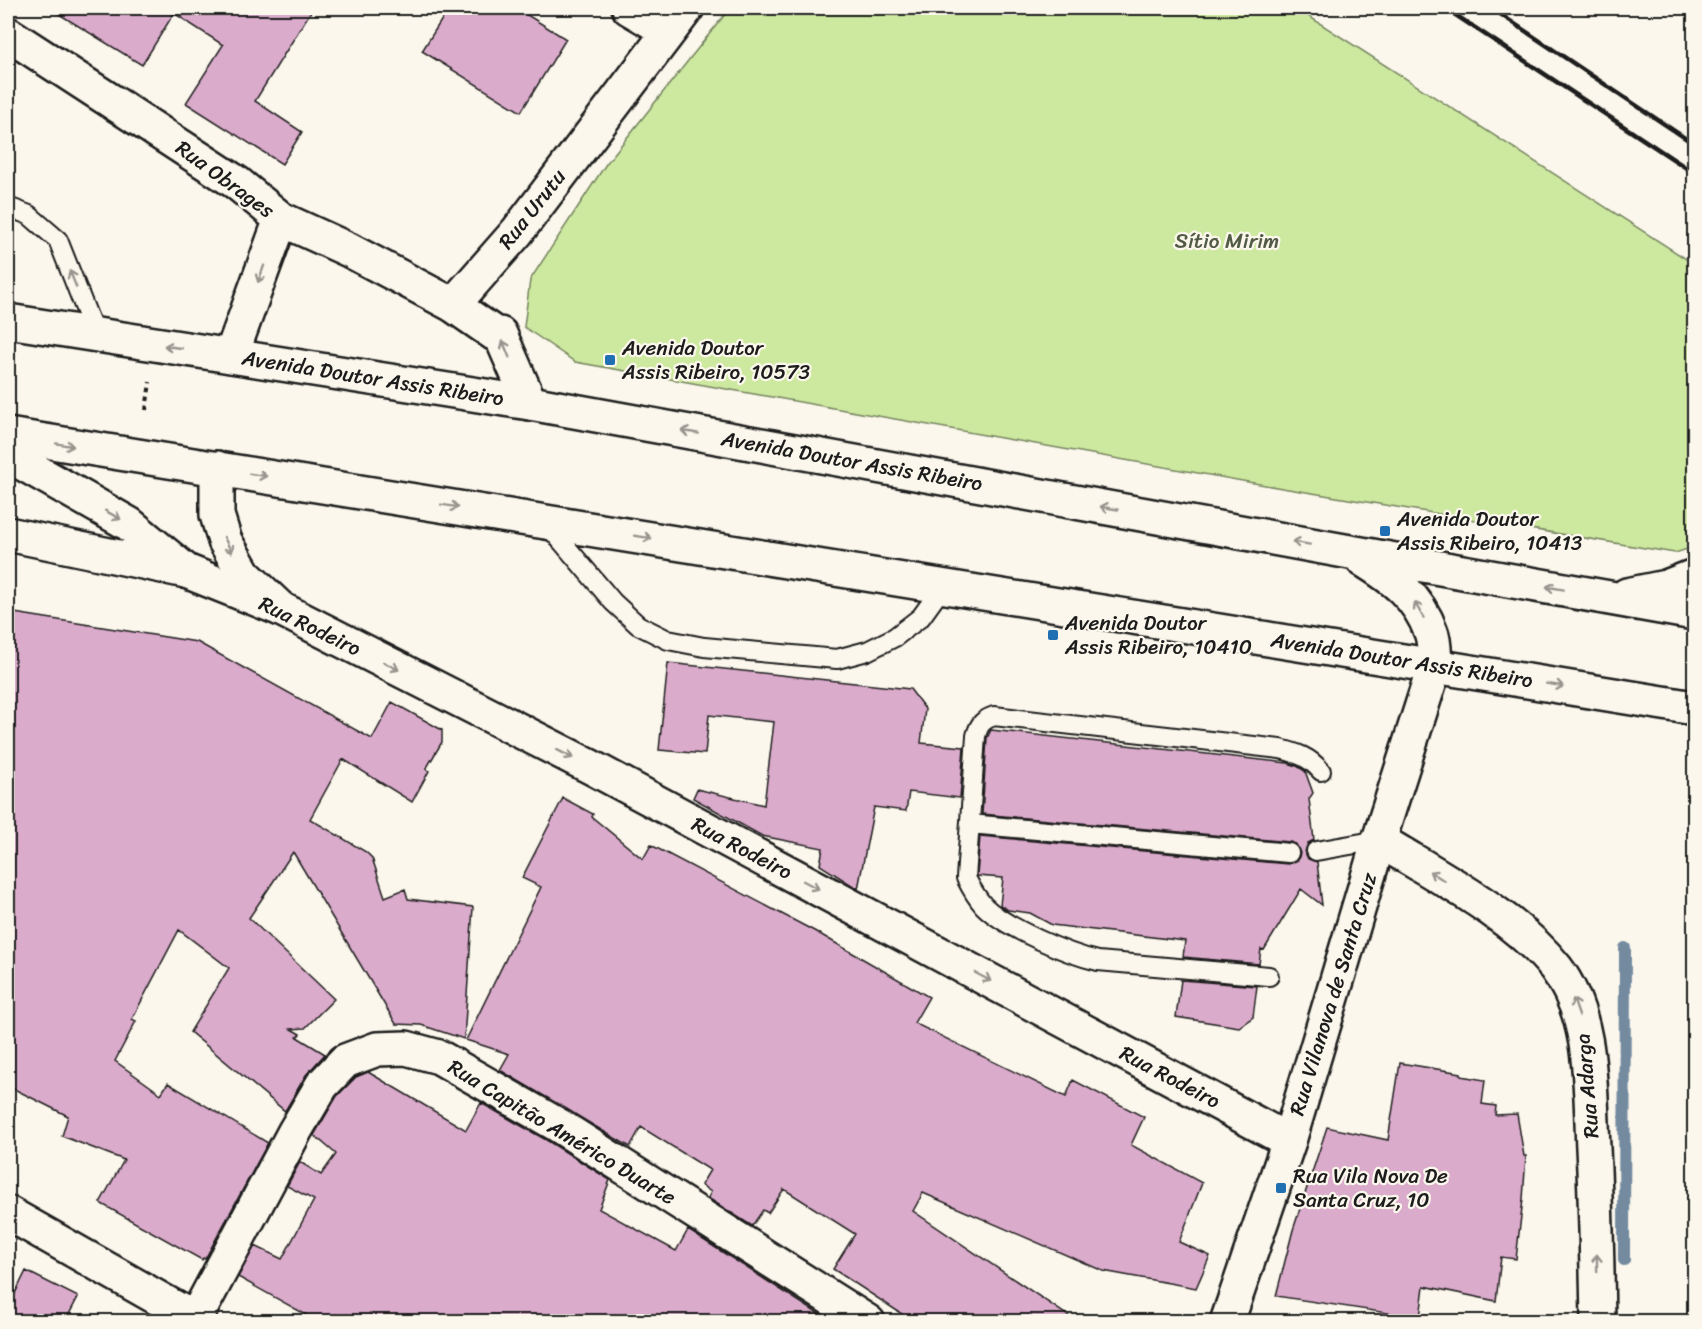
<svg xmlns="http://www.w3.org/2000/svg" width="1702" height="1329" viewBox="0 0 1702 1329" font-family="Sriracha,sans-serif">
<rect width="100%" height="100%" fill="#fbf7ec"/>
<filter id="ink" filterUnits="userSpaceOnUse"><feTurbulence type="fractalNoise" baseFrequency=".0167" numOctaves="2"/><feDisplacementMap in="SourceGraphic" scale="12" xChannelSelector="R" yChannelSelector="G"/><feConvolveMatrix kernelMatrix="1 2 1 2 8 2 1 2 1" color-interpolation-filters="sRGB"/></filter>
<g filter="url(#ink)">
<path fill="#cde9a0" stroke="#74825e" stroke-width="1.5" d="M 730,8 L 1296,8 L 1694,264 L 1694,547 L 1675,553 L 1282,488 L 575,362 L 524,327 L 530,280 L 606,164 Z"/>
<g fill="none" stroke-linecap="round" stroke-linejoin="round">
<path stroke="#738a9f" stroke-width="12" d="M 1624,1260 L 1625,948"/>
</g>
<path fill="#dbabcc" stroke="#1c1c1c" stroke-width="1.5" d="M 49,8 L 313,8 L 255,101 L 302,132 L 282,164 L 186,103 L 223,45 L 174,13 L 142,65 Z
M 449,8 L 516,8 L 566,39 L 521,112 L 422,51 Z
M 8,612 L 197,642 L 372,739 L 392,702 L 442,730 L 442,742 L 426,769 L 429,771 L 412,802 L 343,759 L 310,819 L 366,852 L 372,858 L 385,897 L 405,889 L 408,899 L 473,907 L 464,1039 L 421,1025 L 396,1024 L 293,852 L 249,918 L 334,999 L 305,1028 L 291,1029 L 300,1034 L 297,1037 L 325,1054 L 306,1075 L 285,1111 L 190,1032 L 229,968 L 179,930 L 132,1019 L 136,1021 L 115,1061 L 161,1094 L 168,1083 L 268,1143 L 205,1259 L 203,1258 L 202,1260 L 100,1203 L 124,1160 L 62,1136 L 68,1116 L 8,1086 Z
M 668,663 L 910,689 L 925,709 L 921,743 L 964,747 L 960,798 L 909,792 L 906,811 L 874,807 L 858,889 L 820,865 L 823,848 L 762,836 L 693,798 L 697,789 L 764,805 L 774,722 L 709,715 L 705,754 L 659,750 Z
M 991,730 L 1288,763 L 1297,766 L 1305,771 L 1313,793 L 1309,799 L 1314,840 L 1308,843 L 1305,852 L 1308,859 L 1317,862 L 1322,905 L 1301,889 L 1264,950 L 1261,949 L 1259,964 L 1183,957 L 1185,941 L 1052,925 L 1030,913 L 1008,910 L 1000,905 L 1003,878 L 977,876 L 980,836 L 1288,864 L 1298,860 L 1300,853 L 1296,844 L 1290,842 L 982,814 L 987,738 Z
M 563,798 L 593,814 L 592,817 L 643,859 L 651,845 L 818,933 L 929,997 L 914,1023 L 1066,1097 L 1073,1080 L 1144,1117 L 1131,1145 L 1202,1183 L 1179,1242 L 1210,1256 L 1196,1288 L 1103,1271 L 923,1193 L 913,1211 L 1077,1322 L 914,1322 L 833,1269 L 855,1234 L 784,1189 L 768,1213 L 763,1210 L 752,1226 L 708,1198 L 711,1192 L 701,1185 L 710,1170 L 641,1127 L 630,1147 L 500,1070 L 509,1054 L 466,1040 L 541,887 L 522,878 Z
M 1181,980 L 1257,986 L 1253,1017 L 1239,1027 L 1176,1017 Z
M 1400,1063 L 1461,1073 L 1461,1076 L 1485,1080 L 1482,1104 L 1496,1106 L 1495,1115 L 1517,1114 L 1524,1156 L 1526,1156 L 1523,1199 L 1516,1259 L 1501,1257 L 1496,1301 L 1424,1286 L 1420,1318 L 1276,1296 L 1293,1230 L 1327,1127 L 1388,1140 Z
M 368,1072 L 466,1130 L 481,1103 L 548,1141 L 610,1180 L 599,1209 L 676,1251 L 688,1230 L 831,1322 L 319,1322 L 238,1277 L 255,1246 L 282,1259 L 314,1200 L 287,1186 L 300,1162 L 321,1175 L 336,1154 L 314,1135 L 337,1096 L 356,1077 Z
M 26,1271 L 78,1297 L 65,1322 L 8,1322 L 8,1308 Z"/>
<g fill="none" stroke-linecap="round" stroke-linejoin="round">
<g stroke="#1c1c1c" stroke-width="22">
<path id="service" d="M 8,207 L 29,215 L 58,240 L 95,334
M 546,523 L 613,602 L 638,625 L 668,640 L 704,647 L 837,659 L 867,651 L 895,637 L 921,617 L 944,585
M 970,824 L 1289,853
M 1316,851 L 1379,840
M 1269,976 L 1098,961 C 1067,954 1006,928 984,906 C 976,897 971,888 966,878 L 976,736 C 979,724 983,720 994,716 L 1280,749 C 1297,753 1309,757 1321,771"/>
</g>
<g stroke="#1c1c1c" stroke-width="38">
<path id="minor" d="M 629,8 L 668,31
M 8,34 L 237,183 L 281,219 L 349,250 L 453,305 L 495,334 L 500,334 L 530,403
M 453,305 L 517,232 L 687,8
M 231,356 L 281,219
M 8,534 L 186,571
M 1379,840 C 1437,876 1513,914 1556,968 C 1594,1018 1590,1089 1593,1148 C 1596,1206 1597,1264 1598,1322
M 8,1213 L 200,1322
M 195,1319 L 295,1131 L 322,1085 L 345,1061 L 377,1049 L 406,1048 L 439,1057 L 558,1125 L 868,1322"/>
</g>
<g stroke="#1c1c1c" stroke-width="38">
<path id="tertiary" d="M 8,455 L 129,524 L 186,571 L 281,609 L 591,767 L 1289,1141
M 1227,1322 L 1289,1141 L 1379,840 L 1435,665"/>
</g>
<g stroke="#1c1c1c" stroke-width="38">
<path id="primary" d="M 8,321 L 530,403 L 1350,552 L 1694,613
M 8,435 L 1694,708
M 217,468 L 217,515 L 225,541 L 244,574 L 281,609
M 1362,559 C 1393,578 1418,596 1431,632 C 1435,642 1434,655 1435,665
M 1627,595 L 1666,587 L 1694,576"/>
</g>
<path stroke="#1c1c1c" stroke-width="4" stroke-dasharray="4.5 4.5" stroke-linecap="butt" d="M 146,410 L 150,382"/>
<use href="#service" stroke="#fbf7ec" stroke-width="18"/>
<use href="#minor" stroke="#fbf7ec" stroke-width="33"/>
<use href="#tertiary" stroke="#fbf7ec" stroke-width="33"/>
<use href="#primary" stroke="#fbf7ec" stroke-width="33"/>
<path stroke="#1c1c1c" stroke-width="4.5" d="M 1445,8 L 1694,173
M 1491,8 L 1694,144"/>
</g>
<defs><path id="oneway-shaft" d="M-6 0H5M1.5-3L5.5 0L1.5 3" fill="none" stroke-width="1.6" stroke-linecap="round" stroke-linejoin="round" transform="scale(1.5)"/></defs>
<g stroke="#97948e">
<use href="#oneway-shaft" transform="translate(261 274) rotate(110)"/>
<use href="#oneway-shaft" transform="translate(73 279) rotate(-112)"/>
<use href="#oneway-shaft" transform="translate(173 347) rotate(-172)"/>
<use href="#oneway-shaft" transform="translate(506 349) rotate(-112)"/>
<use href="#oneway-shaft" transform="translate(690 432) rotate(-170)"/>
<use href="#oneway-shaft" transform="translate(65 445) rotate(10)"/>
<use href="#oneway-shaft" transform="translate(258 475) rotate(9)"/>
<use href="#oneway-shaft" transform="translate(450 506) rotate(9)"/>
<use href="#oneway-shaft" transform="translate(1109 508) rotate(-170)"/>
<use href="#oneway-shaft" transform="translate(113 515) rotate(29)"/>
<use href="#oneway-shaft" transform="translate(643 537) rotate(9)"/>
<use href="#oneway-shaft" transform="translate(1301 543) rotate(-170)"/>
<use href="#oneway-shaft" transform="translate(228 545) rotate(63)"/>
<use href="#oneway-shaft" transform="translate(1555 588) rotate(-170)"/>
<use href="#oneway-shaft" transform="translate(1419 610) rotate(-120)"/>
<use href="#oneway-shaft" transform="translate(391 666) rotate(27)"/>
<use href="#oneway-shaft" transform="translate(1555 685) rotate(9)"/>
<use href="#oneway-shaft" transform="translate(565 754) rotate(27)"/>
<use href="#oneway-shaft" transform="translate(1437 876) rotate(-148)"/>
<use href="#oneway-shaft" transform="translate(811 885) rotate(28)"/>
<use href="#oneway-shaft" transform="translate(983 977) rotate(28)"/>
<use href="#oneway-shaft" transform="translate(1576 1007) rotate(-109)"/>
<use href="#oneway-shaft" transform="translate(1597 1263) rotate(-91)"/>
</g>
</g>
<g fill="#1f6fb2" stroke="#fbf7ec" stroke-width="2">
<rect x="604" y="354" width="12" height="12" rx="3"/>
<rect x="1379" y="525" width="12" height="12" rx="3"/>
<rect x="1047" y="629" width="12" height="12" rx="3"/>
<rect x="1275" y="1182" width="12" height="12" rx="3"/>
</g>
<g text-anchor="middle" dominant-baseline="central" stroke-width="4.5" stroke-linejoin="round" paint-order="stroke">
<g font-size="21" fill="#1c1c1c" stroke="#fbf7ec">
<text transform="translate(225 179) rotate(36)">Rua Obrages</text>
<text transform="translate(532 209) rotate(-52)">Rua Urutu</text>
<text transform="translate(373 378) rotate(9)">Avenida Doutor Assis Ribeiro</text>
<text transform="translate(852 461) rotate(10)">Avenida Doutor Assis Ribeiro</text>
<text transform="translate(310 626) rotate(26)">Rua Rodeiro</text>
<text transform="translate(1402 660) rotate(9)">Avenida Doutor Assis Ribeiro</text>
<text transform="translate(742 848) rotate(28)">Rua Rodeiro</text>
<text transform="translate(1333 994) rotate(-73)">Rua Vilanova de Santa Cruz</text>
<text transform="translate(1170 1077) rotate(28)">Rua Rodeiro</text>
<text transform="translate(1587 1086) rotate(-95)">Rua Adarga</text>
<text transform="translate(562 1132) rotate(31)">Rua Capitão Américo Duarte</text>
</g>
<g font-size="21" fill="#515a44" stroke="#fbf7ec">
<text x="1227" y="241">Sítio Mirim</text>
</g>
<g font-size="21" fill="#1c1c1c" stroke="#fbf7ec" text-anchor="start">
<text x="622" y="348">Avenida Doutor<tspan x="622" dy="24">Assis Ribeiro, 10573</tspan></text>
<text x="1397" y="519">Avenida Doutor<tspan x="1397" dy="24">Assis Ribeiro, 10413</tspan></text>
<text x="1065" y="623">Avenida Doutor<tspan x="1065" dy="24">Assis Ribeiro, 10410</tspan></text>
<text x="1293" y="1176">Rua Vila Nova De<tspan x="1293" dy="24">Santa Cruz, 10</tspan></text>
</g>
</g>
<rect width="1702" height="1329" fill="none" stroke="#fbf7ec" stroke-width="30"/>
<rect x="15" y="15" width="1672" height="1299" fill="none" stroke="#1c1c1c" stroke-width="2" filter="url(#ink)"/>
</svg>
